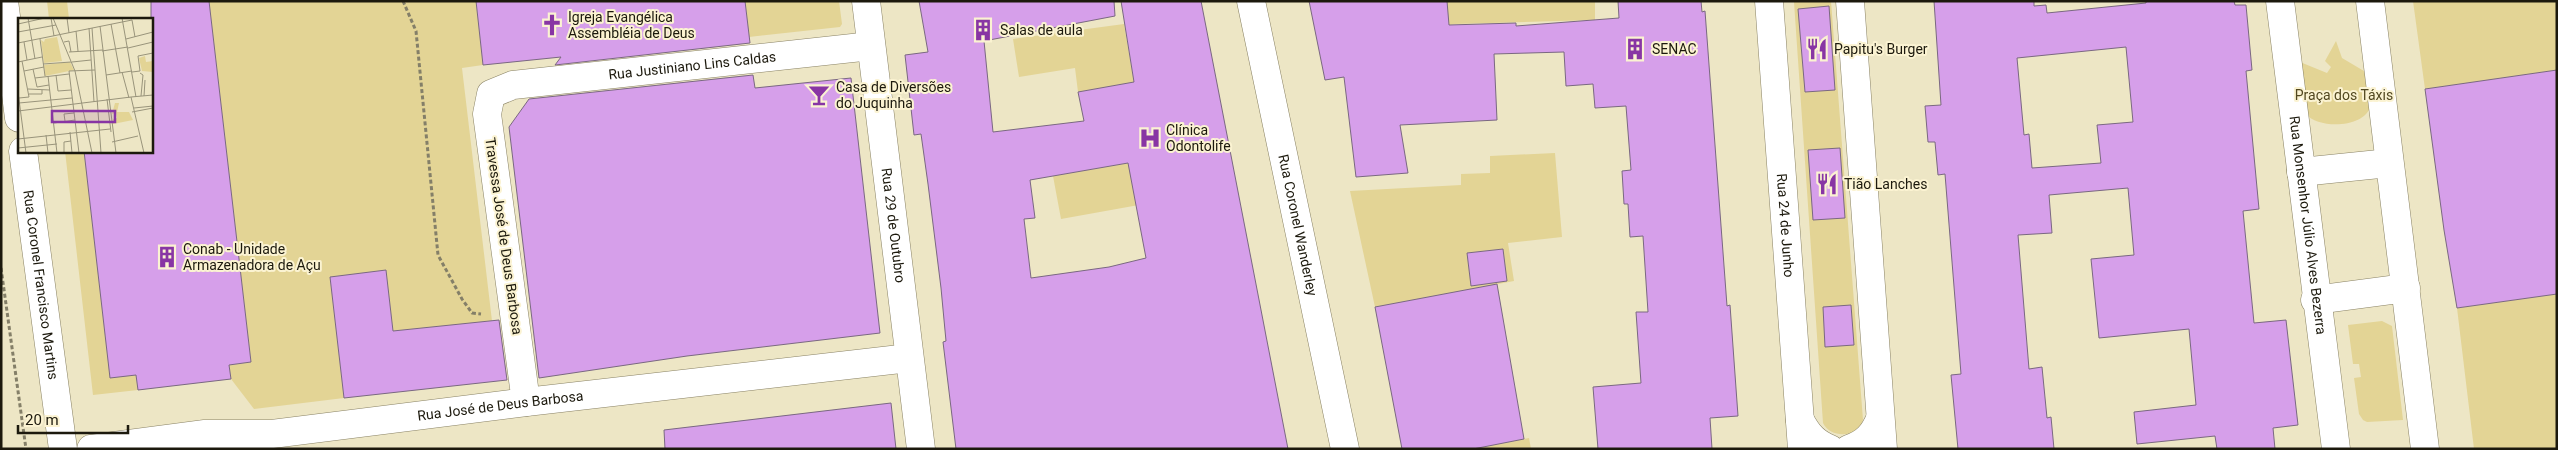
<svg xmlns="http://www.w3.org/2000/svg" width="2558" height="450" viewBox="0 0 2558 450" font-family="Roboto,sans-serif">
<rect width="100%" height="100%" fill="#ede6c5"/>
<path fill="#e3d495" fill-rule="evenodd" d="M 47,1 L 67,1 L 69,19 L 49,19 Z
M 209,1 L 476,1 L 483,65 L 462,68 L 492,321 L 393,331 L 386,270 L 330,277 L 344,398 L 254,409 L 231,379 L 229,365 L 251,362 Z
M 745,1 L 839,1 L 842,24 L 840,27 L 749,37 Z
M 1401,1 L 1595,1 L 1595,20 L 1455,24 L 1406,32 Z
M 1831,1 L 1863,420 C 1858,438 1831,439 1823,423 L 1794,2 Z
M 2413,1 L 2557,1 L 2557,70 L 2425,89 Z
M 1124,24 L 1134,82 L 1078,92 L 1075,68 L 1019,77 L 1013,39 Z
M 2336,41 L 2342,58 L 2369,74 C 2370,83 2373,96 2371,105 C 2365,129 2318,129 2306,114 L 2300,62 L 2327,73 L 2331,67 L 2325,61 Z
M 65,151 L 84,151 L 110,377 L 136,375 L 138,390 L 93,395 Z
M 1555,153 L 1562,237 L 1508,243 L 1514,281 L 1375,307 L 1350,191 L 1461,185 L 1461,174 L 1490,173 L 1490,156 ZM 1503,249 L 1507,281 L 1471,286 L 1467,253 Z
M 1129,163 L 1161,201 L 1061,219 L 1053,176 Z
M 2557,294 L 2557,449 L 2474,449 L 2457,308 Z
M 2382,321 L 2392,326 L 2403,420 L 2367,422 L 2363,420 L 2359,414 L 2354,378 L 2361,377 L 2359,364 L 2353,364 L 2348,325 Z
M 1529,438 L 1531,449 L 1473,449 Z"/>
<path fill="#d69fea" stroke="#7a6881" fill-rule="evenodd" d="M 151,1 L 209,1 L 251,362 L 229,365 L 231,379 L 138,390 L 136,375 L 110,378 L 84,151 L 151,151 Z
M 476,1 L 745,1 L 750,43 L 555,65 L 561,57 L 483,65 Z
M 919,1 L 1114,1 L 1115,16 L 984,41 L 993,132 L 1084,121 L 1078,92 L 1134,82 L 1121,1 L 1201,1 L 1288,449 L 956,449 L 943,342 L 946,341 L 941,288 L 928,184 L 921,134 L 914,135 L 905,55 L 928,52 ZM 1128,163 L 1146,258 L 1109,267 L 1031,278 L 1024,219 L 1035,218 L 1030,180 Z
M 1309,1 L 1447,1 L 1449,25 L 1516,23 L 1516,26 L 1619,18 L 1618,1 L 1701,1 L 1702,12 L 1705,11 L 1727,306 L 1730,305 L 1738,416 L 1710,418 L 1712,449 L 1598,449 L 1593,387 L 1641,383 L 1636,312 L 1648,312 L 1643,236 L 1630,237 L 1628,204 L 1624,204 L 1622,171 L 1631,170 L 1626,106 L 1595,108 L 1593,84 L 1566,86 L 1564,52 L 1494,54 L 1497,120 L 1400,125 L 1408,173 L 1356,177 L 1344,77 L 1325,80 Z
M 1934,1 L 2034,1 L 2034,6 L 2046,5 L 2047,13 L 2146,3 L 2146,1 L 2234,1 L 2235,5 L 2246,5 L 2252,70 L 2246,71 L 2259,209 L 2243,211 L 2254,323 L 2286,320 L 2298,425 L 2273,428 L 2275,449 L 2217,449 L 2215,436 L 2137,444 L 2134,412 L 2196,405 L 2189,329 L 2099,338 L 2091,259 L 2134,255 L 2128,188 L 2049,195 L 2052,233 L 2018,235 L 2029,369 L 2042,367 L 2047,418 L 2051,417 L 2054,449 L 1958,449 L 1951,375 L 1961,374 L 1945,174 L 1938,175 L 1935,142 L 1928,142 L 1925,106 L 1941,105 ZM 2126,47 L 2133,122 L 2097,125 L 2101,163 L 2032,168 L 2029,134 L 2024,135 L 2017,58 Z
M 1829,6 L 1835,90 L 1805,92 L 1798,9 Z
M 2557,70 L 2557,294 L 2457,308 L 2444,230 L 2425,89 Z
M 753,75 L 755,88 L 851,78 L 880,333 L 687,356 L 539,378 L 509,127 L 529,99 Z
M 1840,148 L 1845,218 L 1813,220 L 1808,150 Z
M 1503,249 L 1507,281 L 1471,286 L 1467,253 Z
M 386,270 L 393,331 L 499,320 L 507,380 L 344,398 L 330,277 Z
M 1497,284 L 1524,439 L 1473,449 L 1402,449 L 1375,307 Z
M 1851,305 L 1854,345 L 1825,347 L 1823,307 Z
M 891,403 L 896,449 L 665,449 L 664,430 Z"/>
<g fill="none" stroke-linecap="round" stroke-linejoin="round">
<g stroke="#898264" stroke-width="29">
<g id="street">
<path d="M 4,1 L 19,118"/>
<path id="s1" d="M 866,1 L 921,449"/>
<path id="s2" d="M 1251,1 L 1345,449"/>
<path id="s3" d="M 1769,1 L 1802,449"/>
<path d="M 1850,1 L 1883,449"/>
<path id="s4" d="M 23,151 L 63,449"/>
<path id="s5" d="M 526,402 L 487,114 L 491,94 L 513,85 L 871,46"/>
<path d="M 1800,420 C 1808,435 1815,443 1830,449"/>
<path id="s6" d="M 91,449 L 205,434 L 272,434 L 526,402 L 909,358"/>
<path d="M 1849,449 C 1866,443 1873,435 1880,419"/>
</g>
</g>
<g stroke="#898264" stroke-width="29">
<g id="secondary">
<path id="s7" d="M 2280,1 L 2336,449"/>
<path d="M 2370,1 L 2425,449"/>
<path d="M 2301,172 L 2389,163"/>
<path d="M 2315,300 L 2406,288"/>
</g>
</g>
<path stroke="#847f68" stroke-width="3" stroke-dasharray="4 2.5" stroke-linecap="butt" d="M 403,1 L 416,31 L 438,255 L 462,299 L 472,313 L 481,314
M 1,268 L 26,449"/>
<use href="#street" stroke="#fff" stroke-width="28"/>
<use href="#secondary" stroke="#fff" stroke-width="28"/>
</g>
<defs>
<g id="church-bare" transform="scale(1.725)"><path d="M-1.2-6h2.4v3.5h3.3v2.4h-3.3V6h-2.4V-.1h-3.3v-2.4h3.3Z" fill="#8835a4" stroke="#fbf3d2" stroke-width="2.5" paint-order="stroke"/></g>
<g id="building-bare" transform="scale(1.725)"><path d="M-4-6H4V6H1V3H-1V6H-4ZM-2.5-4.3h1.7v1.8h-1.7ZM.8-4.3h1.7v1.8H.8ZM-2.5-1h1.7V.8h-1.7ZM.8-1h1.7V.8H.8Z" fill="#8835a4" stroke="#fbf3d2" stroke-width="2.5" paint-order="stroke"/></g>
<g id="restaurant-bare" transform="scale(1.725)"><path d="M-5-6h1v4h1v-4h1v4h1v-4h1v5L-1.5 .5V6h-2V.5L-5-1ZM5-6V6H3V1.5H1.5Q1.5-4 5-6Z" fill="#8835a4" stroke="#fbf3d2" stroke-width="2.5" paint-order="stroke"/></g>
<g id="bar-bare" transform="scale(1.725)"><path d="M-6-5H6L.8 .8V4.5H3.5V6h-7V4.5H-.8V.8Z" fill="#8835a4" stroke="#fbf3d2" stroke-width="2.5" paint-order="stroke"/></g>
<g id="hospital-bare" transform="scale(1.725)"><path d="M-5-5h3v3.5h4V-5h3V5h-3V1.5h-4V5h-3Z" fill="#8835a4" stroke="#fbf3d2" stroke-width="2.5" paint-order="stroke"/></g>
</defs>
<g fill-rule="evenodd">
<use href="#church-bare" x="552" y="25"/>
<use href="#building-bare" x="983" y="30"/>
<use href="#building-bare" x="1635" y="49"/>
<use href="#restaurant-bare" x="1817" y="49"/>
<use href="#bar-bare" x="819" y="95"/>
<use href="#hospital-bare" x="1150" y="138"/>
<use href="#restaurant-bare" x="1827" y="184"/>
<use href="#building-bare" x="167" y="257"/>
</g>
<g text-anchor="middle" dominant-baseline="central" stroke-width="4" stroke-linejoin="round" paint-order="stroke">
<g font-size="14" fill="#1c190d" stroke="#fbf3d2" text-anchor="start">
<text x="568" y="17">Igreja Evangélica<tspan x="568" dy="16">Assembléia de Deus</tspan></text>
<text x="1000" y="30">Salas de aula</text>
<text x="1652" y="49">SENAC</text>
<text x="1834" y="49">Papitu's Burger</text>
<text x="836" y="87">Casa de Diversões<tspan x="836" dy="16">do Juquinha</tspan></text>
<text x="1166" y="130">Clínica<tspan x="1166" dy="16">Odontolife</tspan></text>
<text x="1844" y="184">Tião Lanches</text>
<text x="183" y="249">Conab - Unidade<tspan x="183" dy="16">Armazenadora de Açu</tspan></text>
</g>
<g font-size="14" fill="#1c190d" stroke="#fbf3d2">
<text stroke="none"><textPath href="#s5" startOffset="515">Rua Justiniano Lins Caldas</textPath></text>
<text stroke="none"><textPath href="#s1" startOffset="226">Rua 29 de Outubro</textPath></text>
<text stroke="none"><textPath href="#s2" startOffset="229">Rua Coronel Wanderley</textPath></text>
<text stroke="none"><textPath href="#s3" startOffset="225">Rua 24 de Junho</textPath></text>
<text stroke="none"><textPath href="#s7" startOffset="226">Rua Monsenhor Júlio Alves Bezerra</textPath></text>
<text transform="translate(504 236) rotate(82)">Travessa José de Deus Barbosa</text>
<text stroke="none"><textPath href="#s4" startOffset="135">Rua Coronel Francisco Martins</textPath></text>
<text stroke="none"><textPath href="#s6" startOffset="412">Rua José de Deus Barbosa</textPath></text>
</g>
<g font-size="14" fill="#524820" stroke="#fbf3d2">
<text x="2344" y="95">Praça dos Táxis</text>
</g>
</g>
<g transform="translate(18 18)">
<rect width="135" height="135" fill="#ede6c5"/>
<path d="M 39,19 L 44,43 L 26,45 L 23,22 L 26,24 L 27,21 ZM 127,38 L 128,44 L 135,43 L 135,54 L 124,53 L 121,40 ZM 52,44 L 56,52 L 27,58 L 26,47 ZM 97,85 L 101,85 L 99,94 L 111,94 L 115,102 L 95,106 L 95,101 L 99,100 L 98,95 L 94,96 Z" fill="#e3d495"/>
<path fill="none" stroke="#99947b" stroke-width="1" d="M 10,0 L 17,41M 33,0 L 36,18M 35,0 L 57,53 L 74,135M 49,0 L 51,15M 104,0 L 118,79M 0,6 L 27,0M 93,6 L 102,55M 82,8 L 98,135M 71,10 L 76,84M 74,10 L 83,135M 58,13 L 60,33M 0,14 L 38,7M 22,21 L 27,58M 108,21 L 135,14M 6,24 L 9,42M 46,24 L 51,23 L 53,34M 0,25 L 114,2 L 117,19M 110,30 L 135,24M 84,33 L 110,29M 51,34 L 85,32M 0,44 L 24,39M 54,44 L 73,42M 25,46 L 53,44M 15,51 L 19,69 L 31,67M 6,53 L 26,49M 104,54 L 111,80M 114,54 L 122,53 L 120,38 L 135,35M 122,55 L 125,57 L 123,78M 38,57 L 40,73 L 53,72M 88,57 L 114,53M 30,58 L 39,135M 17,60 L 51,56M 10,71 L 32,72M 0,74 L 8,135M 11,76 L 24,76 L 24,72M 126,78 L 127,62M 113,79 L 135,77M 1,80 L 11,79 L 4,43M 89,81 L 93,114M 1,85 L 54,80M 116,90 L 135,88M 0,93 L 113,79 L 126,135M 114,94 L 135,90M 47,103 L 46,96 L 56,95M 36,105 L 57,102M 52,114 L 54,135M 28,117 L 30,135M 0,121 L 92,111M 94,124 L 120,118M 0,130 L 39,126M 46,135 L 46,124 L 53,123M 61,135 L 51,53 L 77,52"/>
<path fill="#8835a4" fill-opacity="0.15" stroke="#8835a4" stroke-width="2.5" d="M 34,93 L 97,93 L 97,104 L 34,104 Z"/>
<rect width="135" height="135" fill="none" stroke="#1c190d" stroke-width="2.5"/>
</g>
<rect width="2558" height="450" fill="none" stroke="#1c190d" stroke-width="5"/>
<path d="M18 425v8h110v-8" fill="none" stroke="#1c190d" stroke-width="2.5"/>
<text x="25" y="425" font-size="15" fill="#1c190d" stroke="#fbf3d2" stroke-width="4" paint-order="stroke">20 m</text>
</svg>
